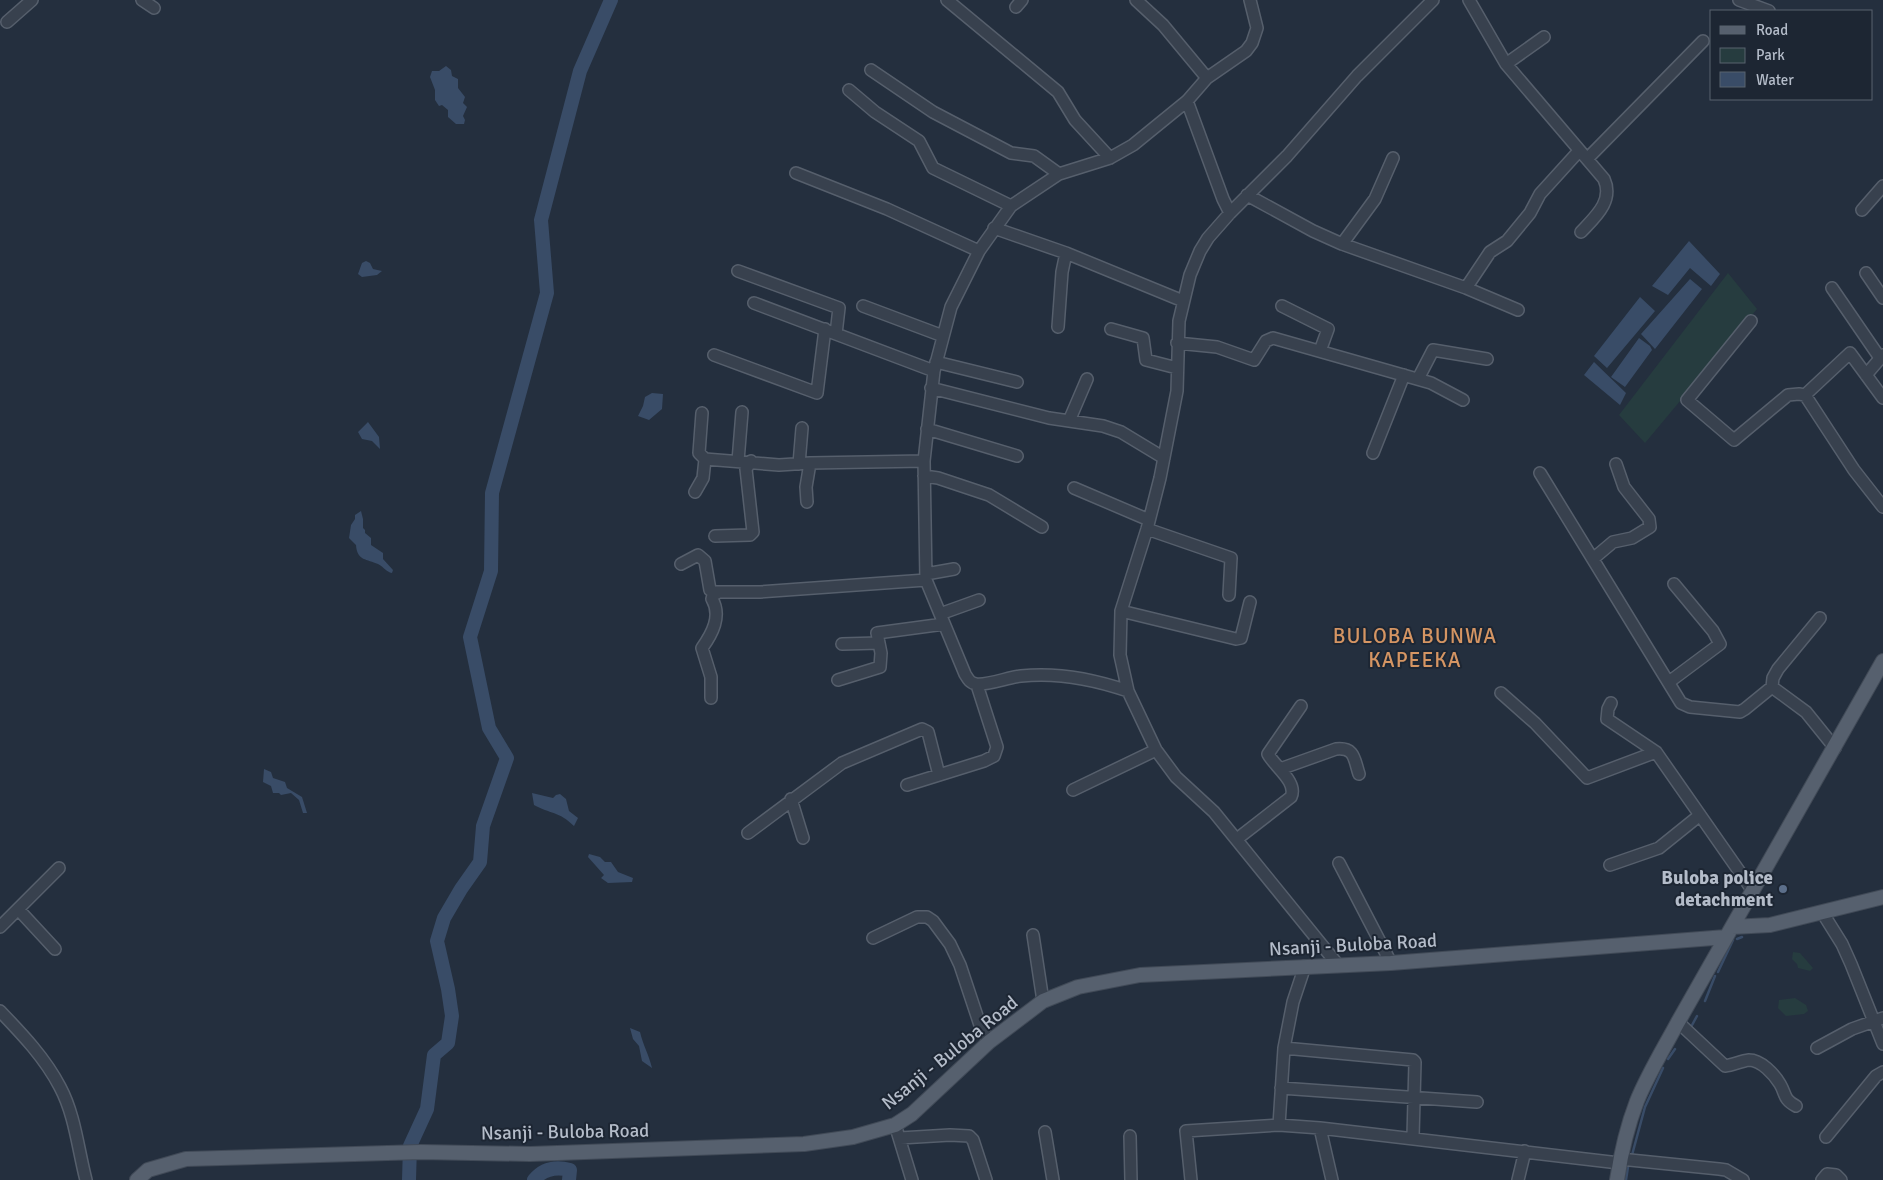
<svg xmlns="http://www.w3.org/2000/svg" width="1883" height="1180" viewBox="0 0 1883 1180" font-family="Signika,sans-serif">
<rect width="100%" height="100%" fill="#242f3e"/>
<path fill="#263c3f" d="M 1728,273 L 1757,309 L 1645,443 L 1619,415 Z
M 1793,952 L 1800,953 L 1813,968 L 1810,971 L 1798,968 L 1797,964 L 1792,959 Z
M 1795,998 L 1806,1005 L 1808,1011 L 1804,1014 L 1786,1016 L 1778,1008 L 1779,1000 Z"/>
<path fill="#394c67" d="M 446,66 L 451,70 L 452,76 L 458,79 L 458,88 L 465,97 L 463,103 L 467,107 L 463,116 L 465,120 L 464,124 L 456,124 L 448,117 L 448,110 L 442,105 L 439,106 L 435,100 L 435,90 L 430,77 L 432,71 L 439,71 Z
M 1689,241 L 1720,274 L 1711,286 L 1690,268 L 1668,295 L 1652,286 Z
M 366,261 L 370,263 L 373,269 L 382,271 L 377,275 L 362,277 L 358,274 L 362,263 Z
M 1690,279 L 1702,289 L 1655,349 L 1641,334 Z
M 1640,297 L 1655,311 L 1607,368 L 1594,356 Z
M 1639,338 L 1650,346 L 1652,350 L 1625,387 L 1611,377 Z
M 1594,362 L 1626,393 L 1620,405 L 1584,375 Z
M 652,393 L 663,394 L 662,409 L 649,420 L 638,416 L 643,406 L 645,397 Z
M 368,422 L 379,437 L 380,449 L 372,441 L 362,439 L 358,432 Z
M 361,511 L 363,519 L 363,528 L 365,530 L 365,533 L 371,538 L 371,545 L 383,553 L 383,559 L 393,570 L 392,573 C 386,572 384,567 378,564 C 367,559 357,561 356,545 L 349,538 L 351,525 L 355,519 L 355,515 Z
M 264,769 L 271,772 L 273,778 L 285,782 L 287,788 L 302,797 L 307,813 L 303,813 L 299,800 L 291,793 L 281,795 L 279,793 L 273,793 L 271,786 L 263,782 Z
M 532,793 L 553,798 L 556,795 L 560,794 L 566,799 L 569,811 L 578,818 L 574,826 C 559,811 550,814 534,805 Z
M 589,854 L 600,857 L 605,862 L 611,862 L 618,872 L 633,878 L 632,882 L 608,883 L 601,878 L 604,875 L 588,857 Z
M 630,1028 L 640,1032 C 643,1045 649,1055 652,1068 L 642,1061 L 639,1046 L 633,1039 Z"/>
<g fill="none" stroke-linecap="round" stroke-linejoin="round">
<path stroke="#394c67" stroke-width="2.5" d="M 1737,939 L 1742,937
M 1718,972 L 1733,940
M 1705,1001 L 1715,976
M 1691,1027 L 1697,1016
M 1668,1059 L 1675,1049
M 1632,1155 L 1645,1107 L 1663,1068
M 1626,1180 L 1628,1167"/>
<path stroke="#394c67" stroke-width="14" d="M 409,1180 L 410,1146 L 427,1109 L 434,1055 L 448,1043 L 452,1016 L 448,989 L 437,941 L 444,918 L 461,889 L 480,862 L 483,826 L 507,758 L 489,728 L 470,637 L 491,571 L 492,493 L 547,293 L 541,220 L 580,71 L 611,0
M 534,1180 C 543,1169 555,1166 570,1170 L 569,1180"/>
<g stroke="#565f6c" stroke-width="14">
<path id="minor" d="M 142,0 L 154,8
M 947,0 L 1058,92 L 1075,120 L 1110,158
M 1136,0 L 1163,25 L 1207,78
M 1469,0 L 1506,64 L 1604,179 C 1614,201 1595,217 1581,232
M 1739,0 L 1769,11
M 1016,7 L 1022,0
M 7,22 L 32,0
M 1506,64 L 1544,37
M 871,70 L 933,112 L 1011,153 L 1034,156 L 1059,174
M 849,90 L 875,112 L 919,141 L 933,168 L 1011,206
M 1187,101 L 1223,199 L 1230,213
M 1587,159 L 1703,41
M 796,173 L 887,209 L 979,251
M 1247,195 L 1313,231 L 1342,244 L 1466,288 L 1518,310
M 1862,210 L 1883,186
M 994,228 L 1066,253 L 1183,301
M 1342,244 L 1375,199 L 1393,158
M 738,271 L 839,308 L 836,334
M 1866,273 L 1883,298
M 1466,288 L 1490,252 L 1507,241 L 1530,213 L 1540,194 L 1579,151
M 1832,288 L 1880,358
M 754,303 L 934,371
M 863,306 L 943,336
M 1282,306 L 1328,329 L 1320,351
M 1751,321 L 1687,400 L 1734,440 L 1788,395 L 1799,394 L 1805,395 L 1854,470 L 1883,507
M 1058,327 L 1062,272 L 1066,253
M 1111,329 L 1143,338 L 1146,360 L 1177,368
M 1177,343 L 1217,347 L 1254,360 L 1266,341 L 1273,338 L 1431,383 L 1463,400
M 714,355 L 817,393 L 825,329
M 936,362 L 1017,382
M 1866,375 L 1883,355
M 1418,379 L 1433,350 L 1487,359
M 931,388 L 1049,418 L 1103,426 L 1121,432 L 1164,458
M 1805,395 L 1850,353 L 1883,398
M 702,413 L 699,453 L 705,459 L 779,465 L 810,463 L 924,461
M 1069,421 L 1087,379
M 927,429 L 1017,456
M 1373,453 L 1404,375
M 738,461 L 742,412
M 799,464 L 802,428
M 1540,473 L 1681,703 L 1690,707 L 1740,712 L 1745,709 L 1772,687 L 1806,712 L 1835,748
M 924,476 L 938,478 L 989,495 L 1042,527
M 1074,488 L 1149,520
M 695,492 L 703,478 L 705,459
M 807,502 L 806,487 L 810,463
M 1147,529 L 1231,558 L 1229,595
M 715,536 L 750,535 L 753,532 L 746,469 L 751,461
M 1594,558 L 1613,542 L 1632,538 L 1650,527 L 1649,519 L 1624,487 L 1616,464
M 681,564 L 698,555 L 705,561 L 710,590 L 713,592 L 760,592 L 926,580
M 926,574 L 954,569
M 1121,611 L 1236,639 L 1241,638 L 1250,602
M 940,614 L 979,600
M 842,644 L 879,643
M 838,680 L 880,667 L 881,653 L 877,633 L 944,624
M 1669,682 L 1720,644 L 1713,631 L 1674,584
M 1772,687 L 1773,678 L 1778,669 L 1820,618
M 1128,691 C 1093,679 1058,672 1021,676 C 1010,677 985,686 976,684 C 970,683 968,679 965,674 L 926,580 L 924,461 L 934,371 L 951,307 L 979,251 L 1011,206 L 1059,174 L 1110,158 L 1133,145 L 1187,101 L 1207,78 L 1246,51 L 1252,43 L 1257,28 L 1250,0
M 1501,693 L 1535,723 L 1587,778 L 1656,752
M 711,698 L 711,677 L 702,648 C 712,634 722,616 712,599 L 713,595 L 719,592
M 1611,703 L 1608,709 L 1607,719 L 1656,752 L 1753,891
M 1280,769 L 1336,749 C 1355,747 1354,759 1359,774
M 907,785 L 984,761 L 994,756 L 997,747 L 977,685
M 1073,790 L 1156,750
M 791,799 L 803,838
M 748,833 L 842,763 L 922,729 L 928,732 L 939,775
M 1237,839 L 1291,797 C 1298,782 1274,766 1268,754 L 1301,706
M 1339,863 L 1391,963
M 1610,865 L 1659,848 L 1700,815
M 18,909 L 55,949
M 1822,912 L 1842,944 L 1851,964 L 1883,1044
M 0,927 L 59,868
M 1033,935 L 1043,1001
M 873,938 L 917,917 L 927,917 L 933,921 L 950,944 L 960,965 L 980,1025 L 989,1042
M 1338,965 L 1214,812 L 1176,777 L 1156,750 L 1128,691 L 1120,655 L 1121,611 L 1147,529 L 1160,478 L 1177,391 L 1179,321 L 1190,275 L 1200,251 L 1208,238 L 1230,213 L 1287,156 L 1357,76 L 1433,0
M 0,1011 C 22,1034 45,1058 60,1087 C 75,1115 78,1149 86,1180
M 1678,1022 L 1725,1066 C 1733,1065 1741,1061 1749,1060 C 1761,1060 1774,1074 1780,1084 C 1786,1094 1783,1099 1796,1106
M 1284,1048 L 1413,1060 L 1415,1062 L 1413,1137
M 1817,1048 L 1852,1029 L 1883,1018
M 1281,1088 L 1477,1102
M 1279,1125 L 1284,1048 L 1293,1002 L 1305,966
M 1320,1128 L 1332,1180
M 897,1131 L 912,1180
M 1045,1132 L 1053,1180
M 1130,1136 L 1131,1180
M 1826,1137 L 1876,1076 L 1883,1072
M 900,1138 L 950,1135 L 969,1136 L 973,1140 L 986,1180
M 1620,1159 L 1719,1169 L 1726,1170 L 1743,1180
M 1191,1180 L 1186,1131 L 1279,1125 L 1320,1128 L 1619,1163
M 1518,1180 L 1525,1151
M 1822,1180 L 1827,1174 L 1836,1175 L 1841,1180"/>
</g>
<g stroke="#414a57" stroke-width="16">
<path id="major" d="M 1732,927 L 1770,925 L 1883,897
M 137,1180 L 148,1170 L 186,1159 L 421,1152 L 530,1154 L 804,1144 L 853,1137 L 895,1125 L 912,1114 L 989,1042 L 1043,1001 L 1078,987 L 1140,975 L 1391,963 L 1726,937
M 1617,1180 C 1621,1153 1627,1127 1637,1101 C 1648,1074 1664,1048 1678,1022 L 1883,661"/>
</g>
<use href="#minor" stroke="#38414e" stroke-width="11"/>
<use href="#major" stroke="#56606e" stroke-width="14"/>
</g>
<circle fill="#5c6f8a" stroke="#1d2633" stroke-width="2" cx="1783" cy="889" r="5"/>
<g text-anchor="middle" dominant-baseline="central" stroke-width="4" stroke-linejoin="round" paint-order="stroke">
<g font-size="19" font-weight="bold" fill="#b4bcc9" stroke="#1d2633" text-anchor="end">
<text x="1773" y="878">Buloba police<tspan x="1773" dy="22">detachment</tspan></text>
</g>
<g font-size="19" fill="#b4bcc9" stroke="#1d2633">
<text transform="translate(1353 945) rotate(-3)">Nsanji - Buloba Road</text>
<text transform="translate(950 1053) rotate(-39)">Nsanji - Buloba Road</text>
<text transform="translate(565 1132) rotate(-1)">Nsanji - Buloba Road</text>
</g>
<g font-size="21" letter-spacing="1" fill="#d59563" stroke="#1d2633">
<text x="1415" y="636">BULOBA BUNWA<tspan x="1415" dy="24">KAPEEKA</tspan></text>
</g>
</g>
<rect x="1710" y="10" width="162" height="90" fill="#1d2633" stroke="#59626f"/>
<rect x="1720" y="26" width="25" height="8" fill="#56606e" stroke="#59626f"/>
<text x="1756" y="35" font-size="15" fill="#b4bcc9">Road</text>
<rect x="1720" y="48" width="25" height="15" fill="#263c3f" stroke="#59626f"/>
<text x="1756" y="60" font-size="15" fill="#b4bcc9">Park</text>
<rect x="1720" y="72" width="25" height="15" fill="#394c67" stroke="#59626f"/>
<text x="1756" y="85" font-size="15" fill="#b4bcc9">Water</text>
</svg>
